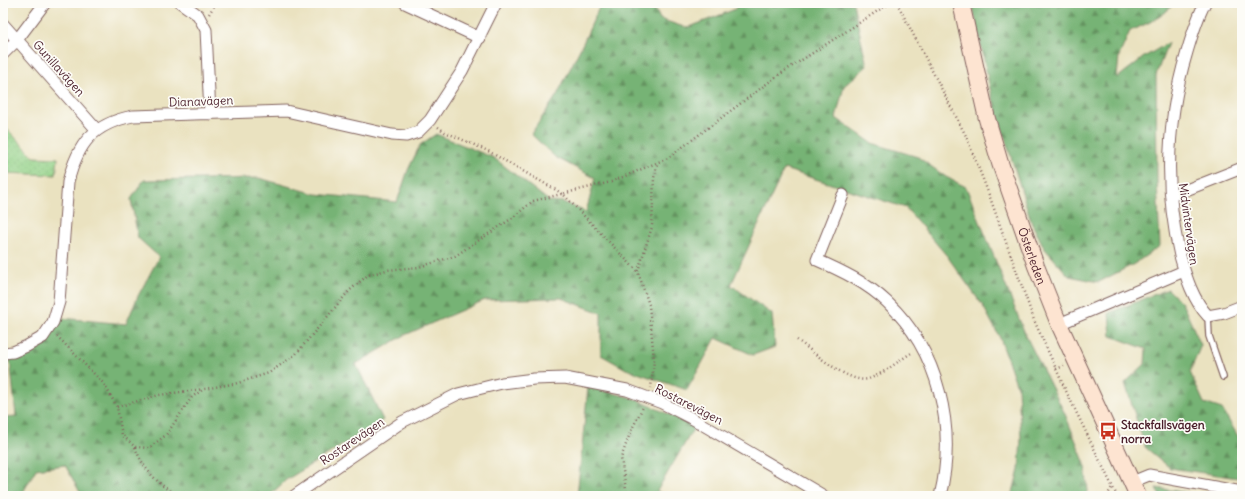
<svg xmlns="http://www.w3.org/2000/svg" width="1245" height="499" viewBox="0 0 1245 499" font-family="Delius,sans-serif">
<defs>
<pattern id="grass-dots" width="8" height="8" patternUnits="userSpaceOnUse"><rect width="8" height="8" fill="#93d187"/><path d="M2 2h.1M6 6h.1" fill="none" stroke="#80b375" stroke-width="1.8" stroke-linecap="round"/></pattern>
<pattern id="forest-firs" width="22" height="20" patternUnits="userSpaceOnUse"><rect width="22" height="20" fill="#76b374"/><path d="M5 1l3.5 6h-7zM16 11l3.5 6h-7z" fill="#63915f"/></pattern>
</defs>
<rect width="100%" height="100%" fill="#fdfcf7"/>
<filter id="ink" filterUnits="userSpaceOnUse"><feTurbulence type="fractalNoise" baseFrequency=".025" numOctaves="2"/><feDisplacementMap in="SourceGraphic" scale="8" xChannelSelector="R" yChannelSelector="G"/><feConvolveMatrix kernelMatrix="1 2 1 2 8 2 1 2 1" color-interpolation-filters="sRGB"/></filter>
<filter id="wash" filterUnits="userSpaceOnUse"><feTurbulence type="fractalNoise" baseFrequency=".012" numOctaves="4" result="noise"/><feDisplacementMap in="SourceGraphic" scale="16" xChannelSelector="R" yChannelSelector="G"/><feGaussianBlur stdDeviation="0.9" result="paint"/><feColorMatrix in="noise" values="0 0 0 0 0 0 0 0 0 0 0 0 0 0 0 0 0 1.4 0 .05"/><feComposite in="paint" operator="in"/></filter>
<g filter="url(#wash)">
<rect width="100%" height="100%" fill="#eae2c0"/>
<path fill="url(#grass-dots)" stroke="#6e7859" d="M 3,125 L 34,157 L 58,158 L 56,175 L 3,173 Z"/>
<path fill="url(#forest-firs)" stroke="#606950" d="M 601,3 L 652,3 L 660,19 L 687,28 L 733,10 L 742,3 L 853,3 L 867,66 L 844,86 L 836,118 L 872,143 L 918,157 L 946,177 L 966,187 L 1026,336 L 1065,414 L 1085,464 L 1088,491 L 1082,496 L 1012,496 L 1019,469 L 1021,438 L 1018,389 L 1000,338 L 983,306 L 947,256 L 906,208 L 784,169 L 731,285 L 772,314 L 775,347 L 753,355 L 716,338 L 687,390 L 626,369 L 601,355 L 601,313 L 561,298 L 485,300 L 405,335 L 356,364 L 383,420 L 286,480 L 269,496 L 82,496 L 65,465 L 36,469 L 21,496 L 3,496 L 3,417 L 16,416 L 10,359 L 34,349 L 51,332 L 61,318 L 126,324 L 138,296 L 159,257 L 138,238 L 131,199 L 144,180 L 259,178 L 316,194 L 397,202 L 408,170 L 420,145 L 436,134 L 494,158 L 549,201 L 563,202 L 586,212 L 595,178 L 555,157 L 531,134 L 557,95 L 584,41 Z
M 972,3 L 1174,3 C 1163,18 1146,24 1130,31 L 1119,56 L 1117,78 L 1144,57 L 1168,43 L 1156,75 L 1157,181 L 1160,246 L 1134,264 L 1099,282 L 1069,276 L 1045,249 L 1032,224 L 991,93 Z
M 1168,289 L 1182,303 L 1201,345 L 1190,372 L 1204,403 L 1222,409 L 1242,443 L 1242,476 L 1238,478 L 1170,468 L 1145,447 L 1125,383 L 1145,364 L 1146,349 L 1111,336 L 1109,313 Z
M 588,387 L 633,398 L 695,426 L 657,491 L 666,496 L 577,496 Z
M 1156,488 L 1210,496 L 1160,496 Z"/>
</g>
<g filter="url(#ink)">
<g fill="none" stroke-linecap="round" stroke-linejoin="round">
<g stroke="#82635f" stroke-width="8">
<path id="lane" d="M 1208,316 L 1209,336 L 1223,377"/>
</g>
<g stroke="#82635f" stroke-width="13">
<path id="street" d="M 181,3 L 198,15 L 206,30 L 210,114
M 405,3 L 480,38
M 1205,3 C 1197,18 1192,35 1187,52 C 1167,118 1164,188 1180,256 C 1186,277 1193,300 1208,316 L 1224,313 L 1242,306
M 3,24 L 96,129
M 3,54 L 17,40 L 45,3
M 843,195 L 817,260 C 842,271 867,283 887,302 C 939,351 957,428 940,496
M 1171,196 L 1242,168
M 1059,324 L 1184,271
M 3,353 L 13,352 L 27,346 L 43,337 L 53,322 L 59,302 L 68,182 C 78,143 93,124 133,116 L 286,111 L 392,135 L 406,136 L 418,132 L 430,120 L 462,71 L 496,3
M 1132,482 L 1149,475 L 1242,492
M 294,496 L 402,422 L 458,394 L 502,383 L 534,379 L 565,378 L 627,390 L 662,403 L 693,419 L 824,496"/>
</g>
<g stroke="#82635f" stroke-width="18">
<g id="secondary">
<path id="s1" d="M 961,3 L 987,119 L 1000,163 L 1036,266 L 1059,324 L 1138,496"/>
</g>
</g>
<path stroke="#82635f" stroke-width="2.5" stroke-dasharray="1 3" stroke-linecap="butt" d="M 897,3 L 966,136 L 988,192 L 1034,320 L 1066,391 L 1117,496
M 209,14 L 216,3
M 438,127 L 445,132 L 488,151 L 563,194 L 638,272 L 649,305 L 654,360 L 651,388
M 638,271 L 652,227 L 654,178 L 658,163
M 57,336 L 104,384 L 117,407 L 122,435 L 135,447 L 149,448 L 166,435 L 192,397 L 204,389 L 238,383 L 269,373 L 296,354 L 349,291 L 368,275 L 387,270 L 419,267 L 455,256 L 511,219 L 533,201 L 611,182 L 668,158 L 777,76 L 890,3
M 797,340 C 813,351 848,384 868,379 C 884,374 899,360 913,352
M 1056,369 L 1064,366
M 117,407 L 159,395 L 203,389
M 135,447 C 143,469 157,483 177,496
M 627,496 L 621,458 L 630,433 L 643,407
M 1107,496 L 1112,487"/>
<use href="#lane" stroke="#fff" stroke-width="5.5"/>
<use href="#street" stroke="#fff" stroke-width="11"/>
<use href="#secondary" stroke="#fde4d1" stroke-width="16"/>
</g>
</g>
<defs>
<g id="bus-bare" transform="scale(1.38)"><path d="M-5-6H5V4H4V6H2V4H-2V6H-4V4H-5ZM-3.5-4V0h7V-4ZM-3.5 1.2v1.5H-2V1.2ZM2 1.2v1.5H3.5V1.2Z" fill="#c8321e" stroke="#fdfcf7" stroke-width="2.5" paint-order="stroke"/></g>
</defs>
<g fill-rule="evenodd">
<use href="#bus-bare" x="1108" y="431"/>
</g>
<g text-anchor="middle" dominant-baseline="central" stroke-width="3.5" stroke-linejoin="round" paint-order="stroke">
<g font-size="12" fill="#4a1f2b" stroke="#fdfcf7">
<text transform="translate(59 68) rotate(48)">Gunillavägen</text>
<text transform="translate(201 101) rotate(-2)">Dianavägen</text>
<text transform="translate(1189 224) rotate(82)">Midvintervägen</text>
<text stroke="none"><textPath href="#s1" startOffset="263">Österleden</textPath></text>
<text transform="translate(689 404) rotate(27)">Rostarevägen</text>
<text transform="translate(352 441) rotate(-34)">Rostarevägen</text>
</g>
<g font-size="12" font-weight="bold" fill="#4a1f2b" stroke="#fdfcf7" text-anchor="start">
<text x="1121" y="424">Stackfallsvägen<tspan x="1121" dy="14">norra</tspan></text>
</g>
</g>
<rect width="1245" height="499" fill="none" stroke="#fdfcf7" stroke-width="16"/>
</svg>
